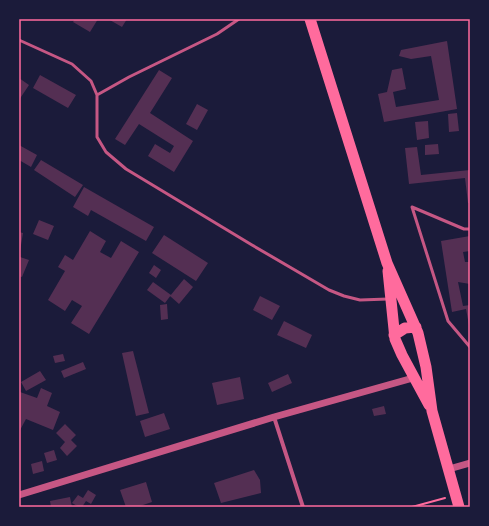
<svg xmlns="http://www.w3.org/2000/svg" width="489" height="526" viewBox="0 0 489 526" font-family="'Work Sans',sans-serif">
<rect width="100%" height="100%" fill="#1b1b3a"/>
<path fill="#542f53" d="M 75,19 L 98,19 L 90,32 L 73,22 Z
M 108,19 L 127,19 L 122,27 Z
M 447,41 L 457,109 L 384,122 L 378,94 L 387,92 L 392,70 L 402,68 L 406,89 L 393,92 L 396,107 L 439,100 L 431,56 L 411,59 L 399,56 L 401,50 Z
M 159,70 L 172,78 L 150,113 L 193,141 L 174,172 L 148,156 L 155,144 L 170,153 L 174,146 L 139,124 L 125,145 L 115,139 Z
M 40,75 L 76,95 L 68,108 L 33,88 Z
M 19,78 L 29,85 L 19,100 Z
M 197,104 L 208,110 L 197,130 L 186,124 Z
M 457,113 L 459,131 L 449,132 L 448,114 Z
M 428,121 L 429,138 L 417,140 L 415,122 Z
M 438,144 L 439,154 L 425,155 L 425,145 Z
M 19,145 L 37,155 L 31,167 L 19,160 Z
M 417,147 L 421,175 L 470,170 L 470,203 L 468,203 L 465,178 L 409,184 L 405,148 Z
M 41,160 L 83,185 L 75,197 L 34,170 Z
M 84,187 L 154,227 L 146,241 L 91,210 L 88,216 L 73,207 Z
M 39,220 L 54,226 L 48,240 L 33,234 Z
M 90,231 L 106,241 L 100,252 L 111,258 L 121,241 L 139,252 L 89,334 L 71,323 L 82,306 L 72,300 L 65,311 L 48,300 L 65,271 L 58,267 L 65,255 L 73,260 Z
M 19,232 L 23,233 L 20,251 L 19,251 Z
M 164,235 L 208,263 L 196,281 L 152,253 Z
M 470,236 L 470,251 L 463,252 L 465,262 L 470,262 L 470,284 L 458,282 L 463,306 L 470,305 L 469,325 L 466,309 L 452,312 L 441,241 Z
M 20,257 L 29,260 L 22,277 L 19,276 Z
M 154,265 L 161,270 L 156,278 L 149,273 Z
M 184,279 L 193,287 L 179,304 L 170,296 Z
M 153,282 L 171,295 L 165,303 L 147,290 Z
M 260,296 L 280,306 L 272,320 L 253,310 Z
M 167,304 L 168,319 L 161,320 L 160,305 Z
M 284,321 L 312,335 L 306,348 L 277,335 Z
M 133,351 L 149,413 L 136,416 L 122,353 Z
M 63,354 L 65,361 L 55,363 L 53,356 Z
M 83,362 L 86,369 L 64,378 L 61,371 Z
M 40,371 L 46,380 L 26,391 L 21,382 Z
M 288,374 L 292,383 L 272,392 L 268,383 Z
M 240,377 L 244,399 L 217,405 L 212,383 Z
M 41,388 L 52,393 L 47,406 L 60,412 L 53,430 L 26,419 L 19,432 L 20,392 L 37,398 Z
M 384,406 L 386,414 L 374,416 L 372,409 Z
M 164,413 L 170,429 L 145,437 L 140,421 Z
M 65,424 L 76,435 L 71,440 L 77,446 L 67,456 L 60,448 L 65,442 L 56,433 Z
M 54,450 L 57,460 L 47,463 L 44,453 Z
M 42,461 L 44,471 L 33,474 L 31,464 Z
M 254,470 L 260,480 L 261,493 L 221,503 L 214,483 Z
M 146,482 L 152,502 L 137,507 L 126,507 L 120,490 Z
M 88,490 L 96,495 L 91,504 L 86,501 L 82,507 L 79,507 L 72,503 L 78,495 L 83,498 Z
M 70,497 L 72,507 L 51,507 L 50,501 Z"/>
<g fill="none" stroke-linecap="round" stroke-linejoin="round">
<path stroke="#ff6b9d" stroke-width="2" d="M 412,507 L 445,498"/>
<path stroke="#c65784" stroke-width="3" d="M 19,40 L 72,64 L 91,81 L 97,95 L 97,137 L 106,152 L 126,169 L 252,245 L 329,290 L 344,296 L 360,300 L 388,299
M 97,95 L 129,77 L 217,34 L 239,19
M 470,229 L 464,229 L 412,207 L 448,321 L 470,347"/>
<path stroke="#c65784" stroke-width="4" d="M 274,417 L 303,507"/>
<path stroke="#c65784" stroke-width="7" d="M 449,469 L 470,463
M 19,495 L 274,417 L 413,378"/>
<path stroke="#ff6b9d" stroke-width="11" d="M 310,19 L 387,263 L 418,333 L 426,367 L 432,411 L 459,507
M 388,271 L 395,339 L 402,355 L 429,405
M 394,335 L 405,328 L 416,327"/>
</g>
<rect width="489" height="526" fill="none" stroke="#1b1b3a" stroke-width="40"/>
<rect x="20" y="20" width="449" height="486" fill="none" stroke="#ff6b9d" stroke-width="1.5"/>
</svg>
